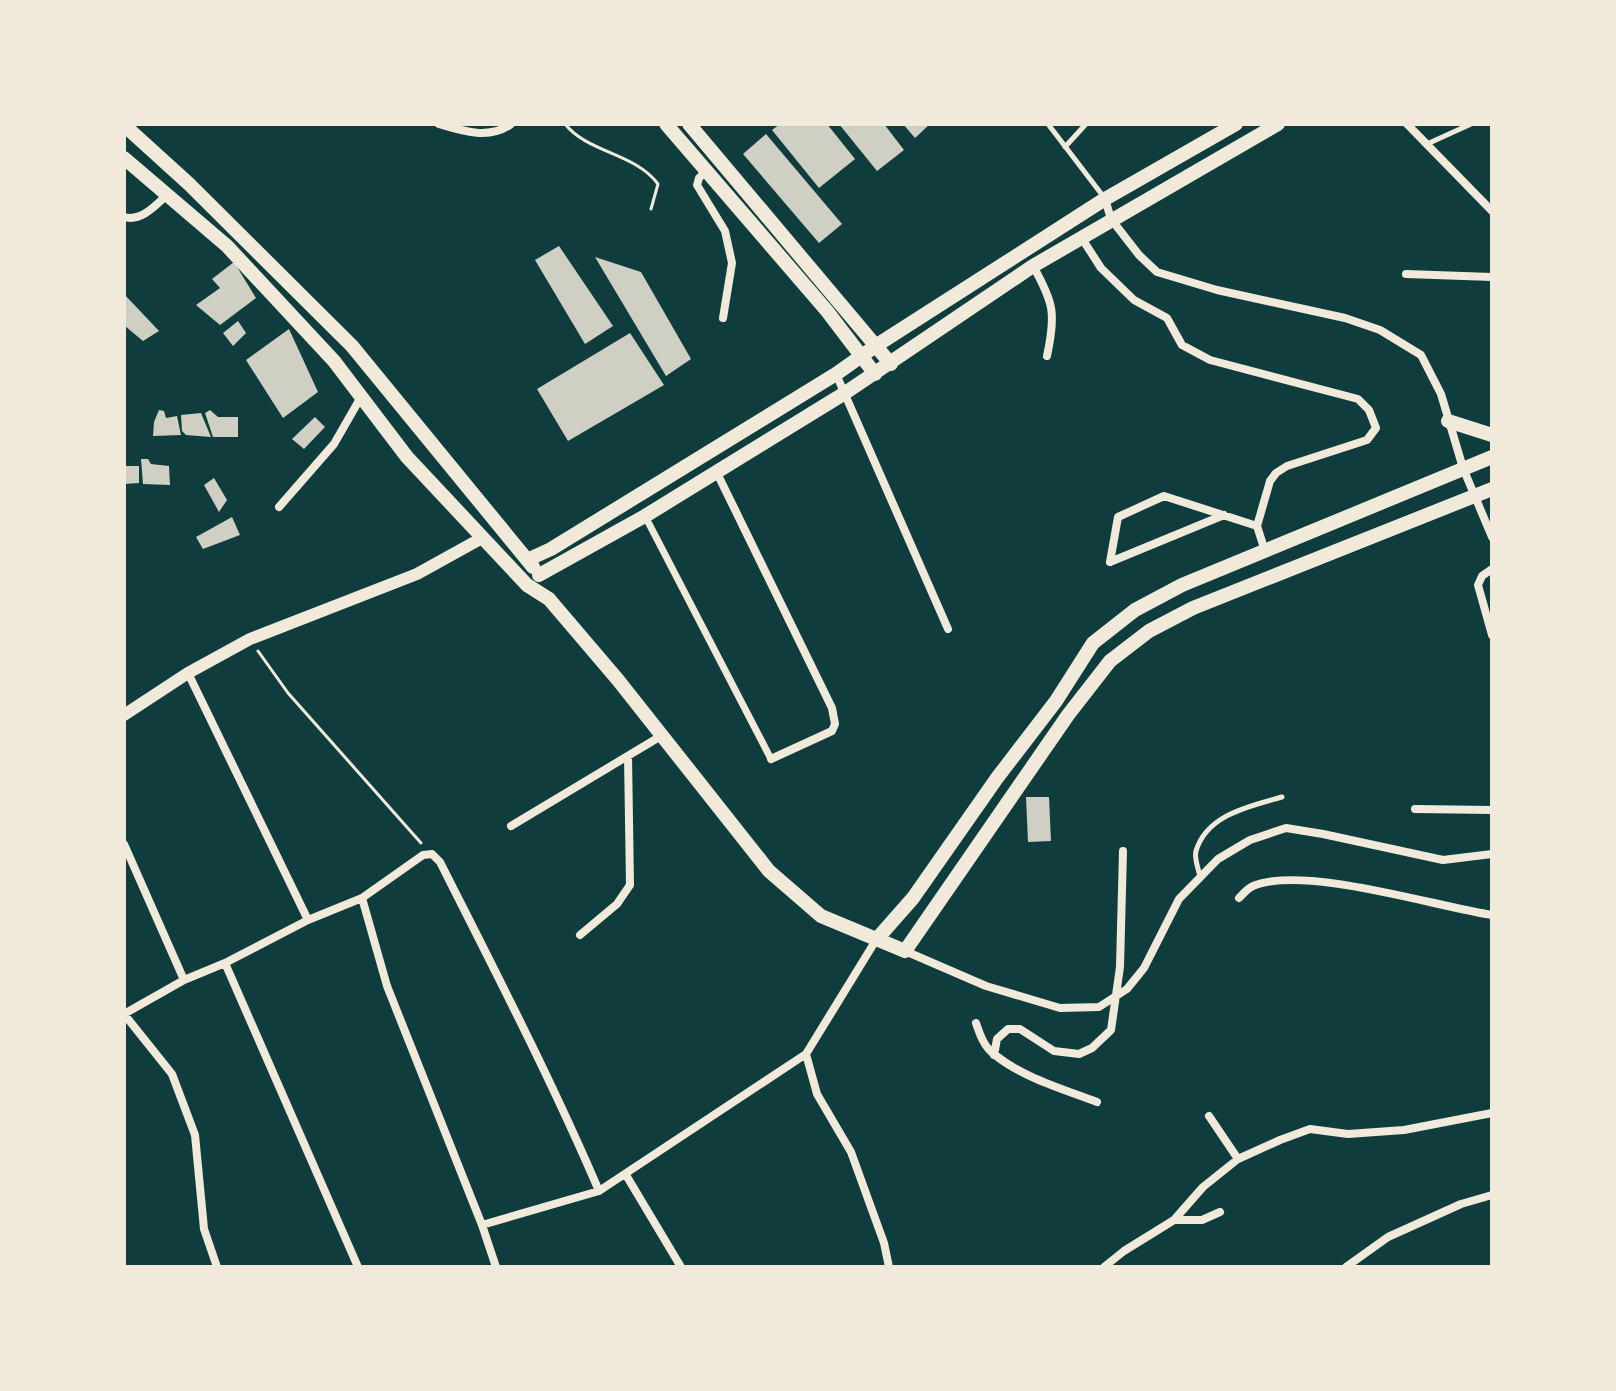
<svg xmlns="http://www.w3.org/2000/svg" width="1616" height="1391" viewBox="0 0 1616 1391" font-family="'Fira Sans',sans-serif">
<rect width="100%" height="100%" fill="#0f3d3e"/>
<path fill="#cfcfc3" d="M 780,124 L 827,124 L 855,159 L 819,188 L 772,130 Z
M 839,124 L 884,124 L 904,150 L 877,171 Z
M 903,124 L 930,124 L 915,138 Z
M 766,134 L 842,224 L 819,243 L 743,154 Z
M 559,246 L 613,326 L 585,344 L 535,260 Z
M 595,257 L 641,272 L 691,359 L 666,376 Z
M 234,262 L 256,298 L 220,325 L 196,305 L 220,288 L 212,279 Z
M 124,294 L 159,331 L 143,341 L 125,326 Z
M 238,321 L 246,333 L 233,346 L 223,333 Z
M 289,329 L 318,392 L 283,418 L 246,360 Z
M 630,333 L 664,385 L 568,441 L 537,389 Z
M 159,410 L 164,411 L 166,418 L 177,416 L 181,435 L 153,436 L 154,422 Z
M 210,410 L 218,417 L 238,417 L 238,437 L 213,437 L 205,413 Z
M 201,413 L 211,437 L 186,435 L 182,431 L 181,415 Z
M 315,417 L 325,427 L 304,449 L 292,439 Z
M 141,459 L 148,459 L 151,464 L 169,466 L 170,485 L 143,484 Z
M 124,466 L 139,466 L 139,483 L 124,484 Z
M 214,478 L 227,500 L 219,512 L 204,485 Z
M 232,517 L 240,535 L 203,549 L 196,537 Z
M 1026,797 L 1049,797 L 1051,841 L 1028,842 Z"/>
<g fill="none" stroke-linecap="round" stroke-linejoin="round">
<path stroke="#f1e9da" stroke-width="3" d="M 565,124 C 588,153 635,153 658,184 L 651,209
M 258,651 L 288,693 L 421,843"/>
<path stroke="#f1e9da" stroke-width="5" d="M 1048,124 L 1103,196
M 1427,144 L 1471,124
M 1065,147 L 1086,124
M 1200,876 C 1198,868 1194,858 1196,851 C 1207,814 1251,806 1282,797"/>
<path stroke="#f1e9da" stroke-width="7" d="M 645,516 L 771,759"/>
<path stroke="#f1e9da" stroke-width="8" d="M 439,124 C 462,131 490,140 511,124
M 1407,124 L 1492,211
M 706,171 L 699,178 L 697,185 L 725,231 L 732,263 L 723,318
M 1105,199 L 1111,219 L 1139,255 L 1157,272 L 1217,290 L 1345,318 L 1380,330 L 1421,355 L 1441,394 L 1463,468 L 1492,537
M 124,217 C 141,222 155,206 167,195
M 1081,237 L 1101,268 L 1134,300 L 1167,318 L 1182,345 L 1210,360 L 1358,399 L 1369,410 L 1376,428 L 1367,440 L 1287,466 L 1276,473 L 1270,481 L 1257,526 L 1265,551
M 1033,266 C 1054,303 1056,314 1047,356
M 1406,274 L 1492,277
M 836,374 L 948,629
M 717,473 L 832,708 L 835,724 L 832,731 L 771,759
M 279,507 L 334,444 L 361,397
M 1110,562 L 1118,517 L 1164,496 L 1257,526
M 1110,562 L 1224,515
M 1492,569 L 1482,576 L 1478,585 L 1492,635
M 188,673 L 308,920
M 1415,809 L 1492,810
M 511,826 L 661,736
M 124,844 L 184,980
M 362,898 L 387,986 L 482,1225 L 496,1267
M 1239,898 C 1243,894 1248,888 1253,886 C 1304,865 1434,906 1492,915
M 580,935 L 617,904 L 630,885 L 628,756
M 905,951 L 986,986 L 1060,1008 L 1099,1007 L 1127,989 L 1144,968 L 1179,899 L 1218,859 L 1250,840 L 1286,828 L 1323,834 L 1443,860 L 1492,854
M 225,963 L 358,1267
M 124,1014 L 184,980 L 225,963 L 308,920 L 362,898 L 423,855 L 432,854 L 440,862 C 495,971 551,1079 599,1191
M 124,1014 L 172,1074 L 195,1135 L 204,1229 L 217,1267
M 976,1023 C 980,1035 984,1047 995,1055 C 1024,1078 1063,1089 1097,1102
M 806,1054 L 817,1094 L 851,1152 L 884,1243 L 889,1267
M 994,1055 L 997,1039 L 1008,1029 L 1020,1029 L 1054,1051 L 1079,1054 L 1092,1048 L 1111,1030 L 1120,967 L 1123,851
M 1209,1116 L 1238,1159
M 626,1175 L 681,1267
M 1174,1220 L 1202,1220 L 1220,1212
M 482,1225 L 599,1191 L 806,1054 L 876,940
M 1104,1267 L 1124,1251 L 1174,1220 L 1203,1187 L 1238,1159 L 1280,1140 L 1310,1129 L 1348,1134 L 1404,1130 L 1492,1113
M 1346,1267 L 1388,1237 L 1461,1204 L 1492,1195"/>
<path stroke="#f1e9da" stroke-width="12" d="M 124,715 L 188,673 L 250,639 L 417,574 L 482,538"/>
<path stroke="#f1e9da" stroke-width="14" d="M 666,124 L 827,311 L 875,374
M 689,124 L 891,364
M 124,125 L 189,184 L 352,346 L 533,567
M 124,158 L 227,246 L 334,361 L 407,457 L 527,585 L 549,599 L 618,680 L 769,871 L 821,916 L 905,951 L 1068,715 L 1110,661 L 1149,631 L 1193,608 L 1492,489
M 1448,421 L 1492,435
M 527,560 L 551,549 L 836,374 L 877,345 L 1105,199 L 1236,124
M 539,575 L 645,516 L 845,393 L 1033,266 L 1278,124
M 876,940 L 913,898 L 997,778 L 1056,701 L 1093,643 L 1135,610 L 1182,585 L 1492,457"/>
</g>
<rect width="1616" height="1391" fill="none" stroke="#f1e9da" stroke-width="252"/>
</svg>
